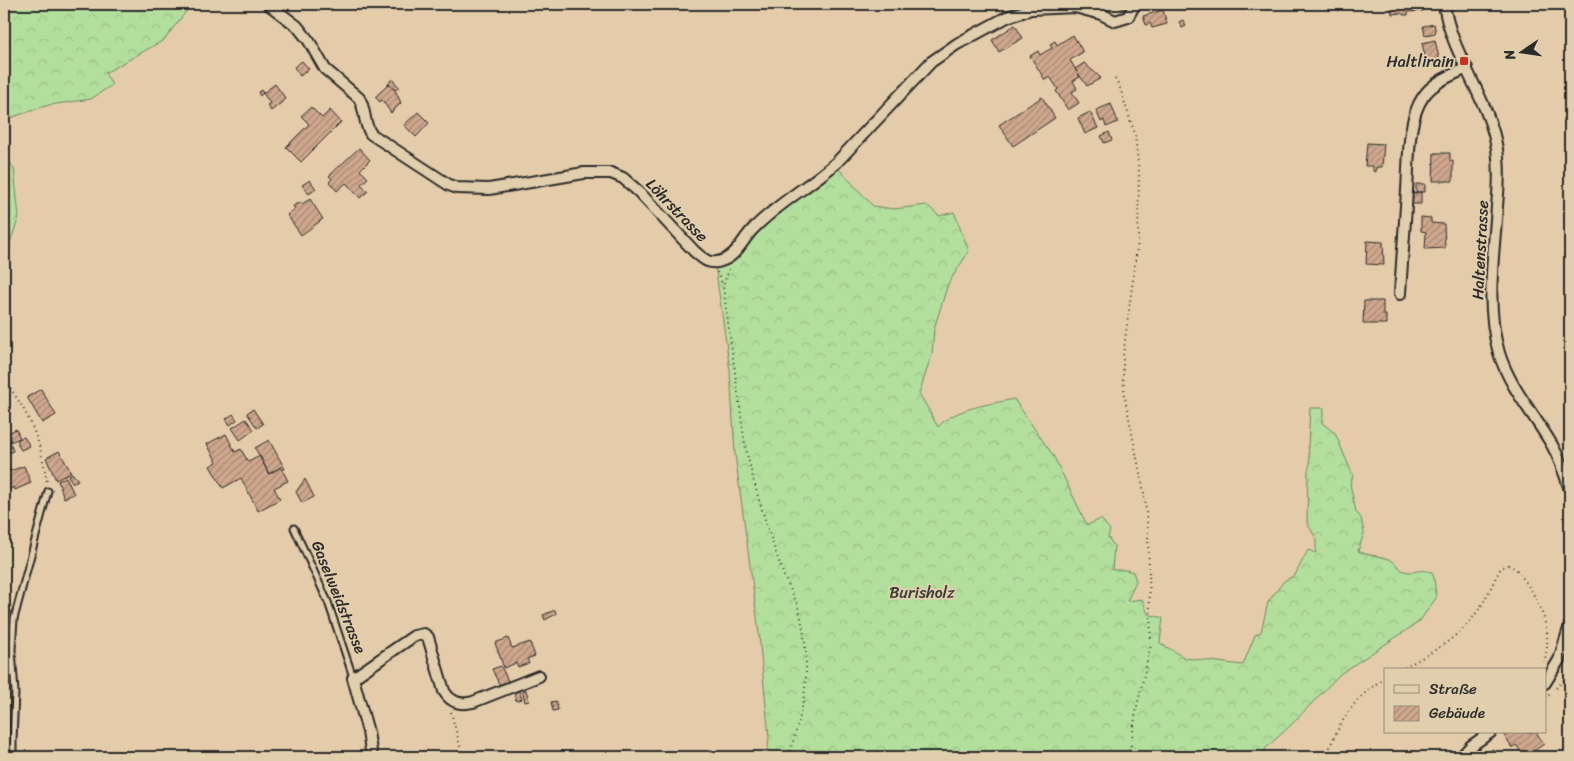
<svg xmlns="http://www.w3.org/2000/svg" width="1574" height="761" viewBox="0 0 1574 761" font-family="Sriracha,sans-serif">
<defs>
<pattern id="forest-crowns" width="20" height="18" patternUnits="userSpaceOnUse" patternTransform="scale(1.25)"><rect width="20" height="18" fill="#b3df9d"/><path d="M2 6a3 3 0 1 1 6 0M12 15a3 3 0 1 1 6 0" fill="none" stroke="#9ac087"/></pattern>
<pattern id="building-hatch" width="6" height="6" patternUnits="userSpaceOnUse" patternTransform="scale(1.25)"><rect width="6" height="6" fill="#cfa78d"/><path d="M-1 1l2-2M0 6l6-6M5 7l2-2" fill="none" stroke="#a88873"/></pattern>
</defs>
<rect width="100%" height="100%" fill="#e4ccaa"/>
<filter id="ink" filterUnits="userSpaceOnUse"><feTurbulence type="fractalNoise" baseFrequency=".02" numOctaves="2"/><feDisplacementMap in="SourceGraphic" scale="10" xChannelSelector="R" yChannelSelector="G"/><feConvolveMatrix kernelMatrix="1 2 1 2 8 2 1 2 1" color-interpolation-filters="sRGB"/></filter>
<g filter="url(#ink)">
<path fill="url(#forest-crowns)" stroke="#6f8564" d="M 4,4 L 191,4 L 191,5 L 164,40 L 105,73 L 112,85 L 91,99 L 49,105 L 4,120 Z
M 4,153 L 14,169 L 19,217 L 4,260 Z
M 839,169 L 873,206 L 893,209 L 927,205 L 939,216 L 954,212 L 969,251 L 948,284 L 934,329 L 932,354 L 919,393 L 938,427 C 954,408 991,404 1014,399 L 1054,457 L 1087,525 L 1101,519 L 1110,530 L 1108,537 L 1114,546 L 1112,570 L 1126,570 L 1133,572 L 1136,581 L 1127,601 L 1142,599 L 1148,614 L 1163,618 L 1160,643 L 1185,658 L 1243,665 L 1255,635 L 1261,632 L 1268,602 L 1284,581 L 1295,575 L 1308,550 L 1316,553 L 1316,538 L 1307,523 L 1308,470 L 1310,464 L 1308,446 L 1310,408 L 1324,408 L 1322,423 L 1335,433 L 1353,476 L 1350,484 L 1356,512 L 1361,518 L 1364,533 L 1358,551 C 1368,556 1378,555 1389,559 C 1397,562 1398,571 1408,572 C 1417,572 1420,569 1432,572 L 1434,577 L 1436,598 L 1419,622 L 1340,674 L 1290,726 L 1266,748 L 1262,757 L 767,757 L 769,737 L 758,625 L 735,454 L 730,371 L 715,265 L 730,263 L 750,234 Z"/>
<path fill="url(#building-hatch)" stroke="#2b2b2b" d="M 1114,4 L 1131,4 L 1127,11 Z
M 1177,4 L 1189,4 L 1184,10 Z
M 1391,4 L 1426,4 L 1422,4 L 1423,11 L 1408,12 L 1408,15 L 1404,15 L 1401,13 L 1392,14 Z
M 1163,10 L 1167,24 L 1152,28 L 1150,23 L 1146,25 L 1143,16 Z
M 1183,20 L 1186,26 L 1182,28 L 1179,22 Z
M 1434,24 L 1436,33 L 1425,35 L 1423,26 Z
M 1015,25 L 1023,38 L 999,52 L 992,40 Z
M 1073,35 L 1083,52 L 1070,60 L 1080,77 L 1073,81 L 1077,89 L 1072,92 L 1079,103 L 1068,110 L 1056,91 L 1058,89 L 1050,77 L 1045,80 L 1030,56 L 1038,51 L 1040,55 L 1052,48 L 1050,44 L 1055,41 L 1057,45 Z
M 1435,40 L 1440,63 L 1427,66 L 1422,43 Z
M 302,61 L 309,69 L 300,76 L 294,67 Z
M 1084,63 L 1101,78 L 1087,86 L 1075,69 Z
M 392,79 L 399,87 L 396,90 L 388,83 Z
M 275,84 L 286,99 L 271,111 L 267,105 L 270,103 L 263,93 L 260,96 L 258,92 L 261,90 L 263,93 Z
M 389,84 L 396,92 L 401,103 L 391,113 L 382,100 L 380,102 L 375,97 Z
M 1042,97 L 1055,118 L 1013,146 L 999,125 Z
M 1111,104 L 1118,122 L 1106,127 L 1104,120 L 1101,122 L 1096,110 Z
M 311,107 L 322,118 L 330,110 L 341,122 L 301,162 L 286,147 L 309,124 L 301,116 Z
M 418,112 L 429,123 L 416,137 L 404,125 Z
M 1090,112 L 1098,128 L 1085,134 L 1078,118 Z
M 1109,132 L 1112,140 L 1104,143 L 1101,136 Z
M 1367,143 L 1384,144 L 1382,167 L 1376,167 L 1376,172 L 1373,171 L 1373,166 L 1365,166 Z
M 359,148 L 370,160 L 360,170 L 368,178 L 361,184 L 368,191 L 360,198 L 346,183 L 337,191 L 329,182 L 332,179 L 329,176 Z
M 1434,153 L 1450,153 L 1450,161 L 1453,161 L 1453,181 L 1433,181 Z
M 310,180 L 316,189 L 309,194 L 302,185 Z
M 1416,184 L 1425,184 L 1425,192 L 1416,192 Z
M 1416,192 L 1421,192 L 1421,204 L 1412,204 L 1413,193 L 1416,194 Z
M 310,199 L 323,219 L 301,235 L 287,215 L 295,209 L 293,206 L 300,202 L 302,204 Z
M 1421,217 L 1431,218 L 1431,223 L 1444,224 L 1445,248 L 1425,249 L 1426,232 L 1421,231 Z
M 1367,241 L 1383,242 L 1384,265 L 1366,264 Z
M 1364,301 L 1383,301 L 1383,315 L 1386,315 L 1386,324 L 1363,324 Z
M 41,389 L 56,415 L 42,423 L 27,397 Z
M 253,409 L 263,424 L 257,428 L 247,413 Z
M 233,414 L 237,420 L 230,425 L 226,419 Z
M 246,419 L 254,430 L 240,440 L 232,428 Z
M 4,428 L 6,434 L 16,429 L 20,438 L 10,442 L 13,451 L 4,455 Z
M 226,434 L 235,452 L 241,449 L 248,462 L 260,456 L 269,474 L 281,467 L 288,481 L 274,488 L 280,499 L 258,511 L 241,478 L 223,488 L 210,466 L 217,462 L 207,444 Z
M 24,437 L 30,446 L 21,450 L 18,445 L 18,439 Z
M 269,440 L 285,469 L 282,470 L 281,467 L 269,474 L 255,448 Z
M 59,451 L 71,472 L 56,480 L 46,458 Z
M 24,466 L 31,483 L 15,490 L 14,487 L 7,490 L 4,481 L 4,472 L 9,468 L 10,471 Z
M 72,473 L 78,480 L 73,483 L 68,476 Z
M 66,477 L 74,494 L 64,498 L 58,481 Z
M 305,479 L 314,497 L 302,503 L 296,492 Z
M 555,610 L 556,614 L 545,620 L 543,615 Z
M 508,638 L 512,648 L 530,642 L 535,656 L 527,659 L 529,663 L 518,667 L 516,663 L 504,668 L 495,643 Z
M 501,666 L 509,683 L 500,686 L 492,669 Z
M 522,690 L 526,690 L 529,701 L 525,702 Z
M 519,691 L 522,699 L 516,701 L 514,693 Z
M 556,701 L 558,710 L 553,711 L 551,702 Z
M 1505,732 L 1536,732 L 1544,744 L 1525,757 L 1516,745 L 1512,748 L 1503,734 Z
M 1493,749 L 1498,757 L 1479,757 Z"/>
<g fill="none" stroke-linecap="round" stroke-linejoin="round">
<g stroke="#2b2b2b" stroke-width="9">
<path id="service" d="M 294,528 L 328,602 L 353,677
M 13,757 L 13,740 L 15,692 L 12,649 L 14,619 L 48,491"/>
</g>
<g stroke="#2b2b2b" stroke-width="14">
<path id="minor" d="M 268,4 L 297,26 L 309,41 L 325,69 L 359,98 C 366,109 363,123 371,134 L 449,185 L 457,188 L 489,189 L 584,173 L 611,173 L 623,178 L 639,192 L 694,251 C 703,259 709,265 721,261 C 736,257 743,239 753,229 C 778,203 810,186 837,162 L 931,62 L 957,44 L 1007,17 L 1031,9 L 1075,7 L 1101,14 L 1115,21 L 1128,17 L 1135,4
M 1444,4 C 1451,55 1489,98 1497,149 C 1500,168 1499,187 1497,206 C 1494,255 1485,305 1499,353 C 1510,388 1534,414 1552,445 C 1560,459 1565,474 1570,490
M 1400,294 C 1402,259 1405,225 1407,190 C 1409,162 1407,120 1423,97 C 1433,82 1452,75 1467,68
M 1545,683 L 1559,660 L 1570,625
M 372,757 L 368,732 L 353,678 L 414,636 L 424,634 L 428,637 L 444,691 C 451,703 461,705 473,702 L 539,676
M 1461,757 L 1471,746 L 1491,732"/>
</g>
<path stroke="#2b2b2b" stroke-width="2" stroke-dasharray="1 4" stroke-linecap="butt" d="M 1115,79 L 1120,88 L 1135,135 L 1139,172 L 1138,241 L 1123,356 L 1123,377 L 1125,398 L 1145,498 L 1148,534 L 1151,645 L 1137,706 L 1129,757
M 729,269 L 723,286 L 745,444 C 754,488 769,533 784,576 C 788,585 793,594 797,604 C 803,622 806,644 806,664 C 807,696 798,727 788,757
M 717,272 L 723,286
M 4,380 C 30,414 41,441 47,483
M 1400,670 C 1430,653 1460,639 1479,609 C 1488,596 1493,581 1501,568 L 1508,565 C 1517,568 1520,574 1525,581 C 1542,605 1553,633 1544,662
M 1556,688 L 1570,674
M 1545,699 L 1551,693
M 451,712 L 463,757
M 1326,757 C 1340,721 1352,699 1385,678"/>
<use href="#service" stroke="#e0ceac" stroke-width="5"/>
<use href="#minor" stroke="#e0ceac" stroke-width="10"/>
</g>
</g>
<rect fill="#c8321e" stroke="#e0ceac" stroke-width="2" x="1459" y="56" width="10" height="10" rx="2.5"/>
<g text-anchor="middle" dominant-baseline="central" stroke-width="4" stroke-linejoin="round" paint-order="stroke">
<g font-size="16" fill="#2b2b2b" stroke="#e0ceac" text-anchor="end">
<text x="1454" y="61">Haltlirain</text>
</g>
<g font-size="16" fill="#2b2b2b" stroke="#e0ceac">
<text transform="translate(677 210) rotate(46)">Löhrstrasse</text>
<text transform="translate(1480 250) rotate(-87)">Haltenstrasse</text>
<text transform="translate(339 597) rotate(68)">Gaselweidstrasse</text>
</g>
<g font-size="16" fill="#393d36" stroke="#e0ceac">
<text x="922" y="592">Burisholz</text>
</g>
</g>
<rect width="1574" height="761" fill="none" stroke="#e0ceac" stroke-width="20"/>
<rect x="10" y="10" width="1554" height="741" fill="none" stroke="#2b2b2b" stroke-width="2" filter="url(#ink)"/>
<rect x="1384" y="668" width="162" height="65" fill="#e0ceac" stroke="#988d78"/>
<rect x="1394" y="685" width="25" height="8" fill="#e0ceac" stroke="#988d78"/>
<text x="1429" y="694" font-size="15" fill="#2b2b2b">Straße</text>
<rect x="1394" y="706" width="25" height="15" fill="url(#building-hatch)" stroke="#988d78"/>
<text x="1429" y="718" font-size="15" fill="#2b2b2b">Gebäude</text>
<g transform="translate(1522 52) rotate(257)" stroke="#e0ceac" stroke-width="4" paint-order="stroke">
<path d="M0-4L9 19L0 12L-9 19Z" fill="#2b2b2b"/>
<text y="-8" font-size="14" font-weight="bold" text-anchor="middle" fill="#2b2b2b">N</text>
</g>
</svg>
